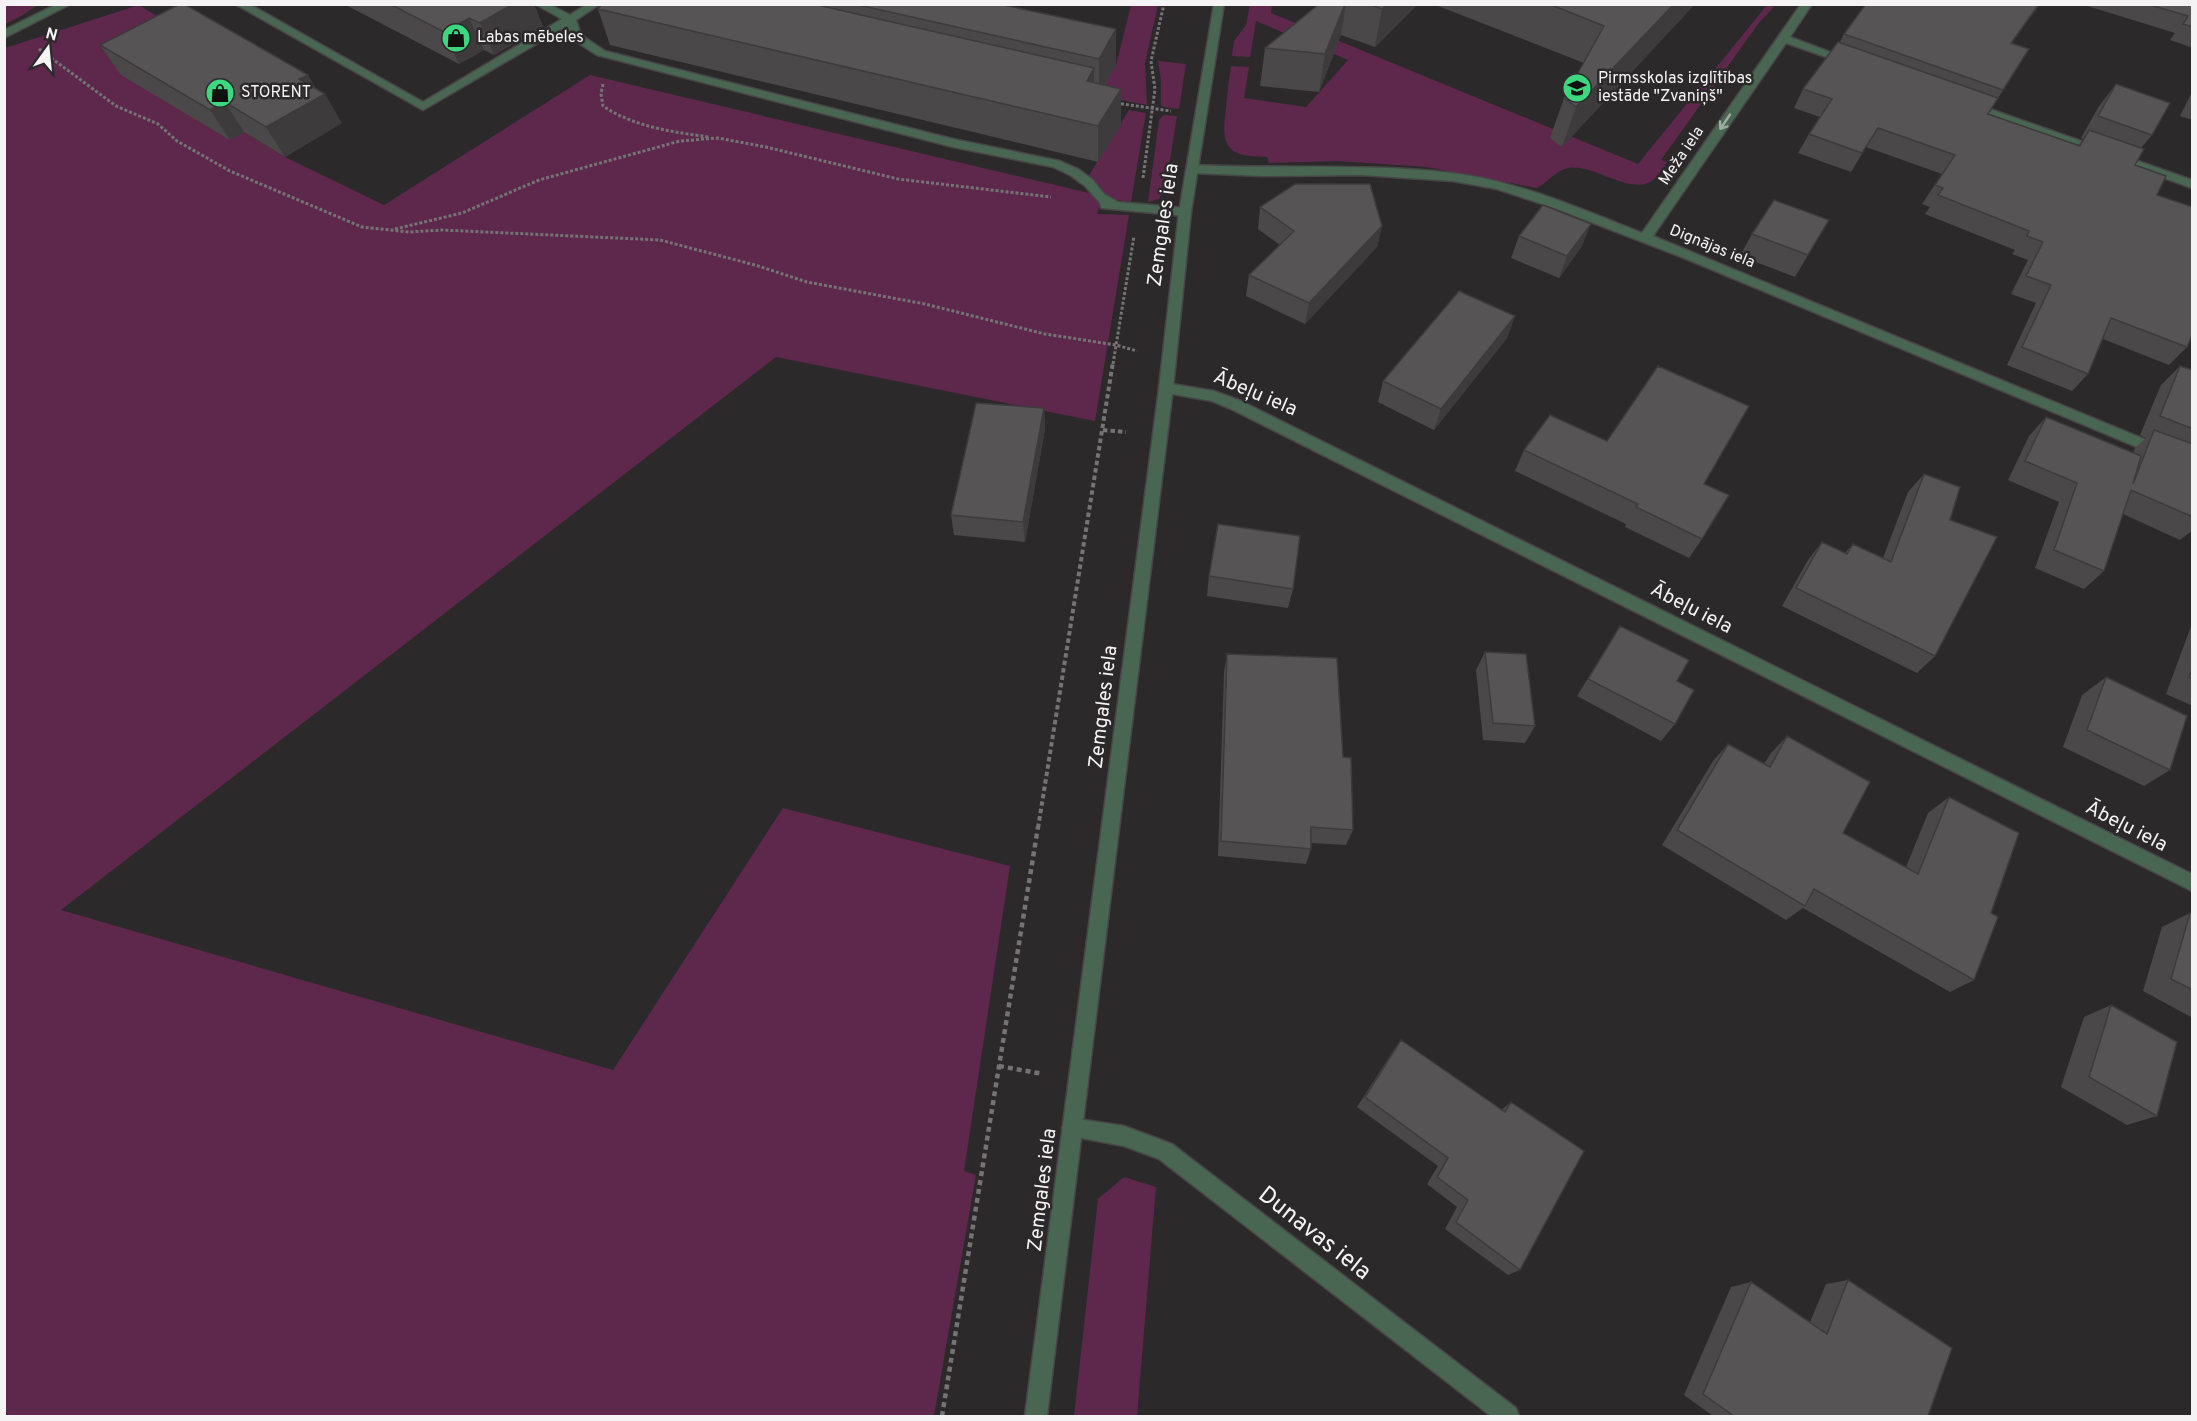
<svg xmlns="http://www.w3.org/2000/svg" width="2197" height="1421" viewBox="0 0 2197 1421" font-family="Overpass,sans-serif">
<rect width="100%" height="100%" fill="#2c292b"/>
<path fill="#5d284c" d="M 5,4 L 38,4 L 38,5 L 21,16 L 5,24 Z
M 139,5 L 192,38 L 244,132 L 285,157 L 384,205 L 590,75 L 1102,196 L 1097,214 L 1129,215 L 1095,421 L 776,357 L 61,910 L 613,1070 L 783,808 L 1010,866 L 964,1171 L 976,1175 L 934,1416 L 5,1416 L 5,48 Z
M 1131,5 L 1158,5 L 1145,63 L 1147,105 L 1116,99 L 1103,87 L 1116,65 Z
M 1250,5 L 1272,5 L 1271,13 L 1638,164 L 1767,5 L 1774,7 L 1758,24 L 1661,160 L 1667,162 C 1663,168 1658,176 1653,180 C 1631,197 1594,163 1568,168 C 1556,170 1548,182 1537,188 L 1427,167 L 1337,161 L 1269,163 L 1267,157 C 1225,157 1221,146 1226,108 C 1227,94 1229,80 1231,66 L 1249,67 L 1244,98 L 1306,107 L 1348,60 L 1256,21 L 1250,57 L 1232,56 L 1234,41 L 1246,25 Z
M 1158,61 L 1186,64 L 1179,109 L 1163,107 L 1161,105 L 1161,81 Z
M 1129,110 L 1146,113 L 1131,202 L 1110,199 L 1088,177 Z
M 1163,115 L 1177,116 L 1166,185 L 1159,199 L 1148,202 L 1159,120 Z
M 1124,1177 L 1156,1187 L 1137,1416 L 1074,1416 L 1098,1199 Z"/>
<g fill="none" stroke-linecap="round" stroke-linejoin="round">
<g stroke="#484547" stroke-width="3">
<path id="service" d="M 235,4 L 249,4 L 423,102 L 562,19 L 535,4 L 549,4 L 570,15 L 587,4 L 600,4 L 576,20 L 581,35 L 605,51 L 953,139 L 1060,161 L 1078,169 L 1093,180 L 1104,194 L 1118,202 L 1185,208 L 1191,212 L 1185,216 L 1101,208 L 1100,203 L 1085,186 L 1070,175 L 1053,167 L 953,147 L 597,55 L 572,39 L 567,26 L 423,110 Z"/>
</g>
<g stroke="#484547" stroke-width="3">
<path id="minor" d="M 57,4 L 71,4 L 4,38 L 4,30 Z
M 1801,4 L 1812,4 L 1790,37 L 1856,62 L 1850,65 L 1846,64 L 1786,43 L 1653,236 L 2192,459 L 2192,470 L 1684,258 L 1557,209 L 1497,189 L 1453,181 L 1362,175 L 1261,176 L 1193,173 L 1187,169 L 1193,165 C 1279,169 1366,163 1452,173 C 1518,181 1581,209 1642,233 Z
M 1970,102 L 2192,180 L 2192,188 L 1966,107 L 1964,105 Z
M 1166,383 L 1214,391 L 1241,401 L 2192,874 L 2192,891 L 1231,409 L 1212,401 L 1161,392 L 1159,388 L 1161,384 Z
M 1072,1118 L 1124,1126 L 1172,1144 L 1516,1408 L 1519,1416 L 1491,1416 L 1159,1159 L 1124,1146 L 1065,1135 L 1062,1128 L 1065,1121 Z"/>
</g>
<g stroke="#484547" stroke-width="3">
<path id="tertiary" d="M 1214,4 L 1224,4 L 1191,212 L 1173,388 L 1047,1416 L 1025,1416 L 1159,388 L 1179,212 Z"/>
</g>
<path stroke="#757374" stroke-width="3" stroke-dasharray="3 2" stroke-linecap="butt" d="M 39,49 L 116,106 L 158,124 L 177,141 L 230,171 L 362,227 L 409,232 L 442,230 L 660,240 L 755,265 L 807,282 L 925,304 L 1045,334 L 1116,345 L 1137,351
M 603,84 L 601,94 L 603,106 C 634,127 673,132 709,137
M 1116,103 L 1171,111
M 1143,178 L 1155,89 L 1151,61 L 1164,4
M 395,229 L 462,213 L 539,180 L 680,141 L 718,138 L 766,147 L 898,179 L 1051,197
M 1113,364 L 1134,236"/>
<path stroke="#757374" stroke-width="4" stroke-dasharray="4.5 3" stroke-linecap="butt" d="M 1103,430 L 1126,432
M 1038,828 L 1113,362"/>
<path stroke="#757374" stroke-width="4.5" stroke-dasharray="5 4" stroke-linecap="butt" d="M 999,1066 L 1043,1074
M 942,1416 L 1038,827"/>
<use href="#service" fill="#486651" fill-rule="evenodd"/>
<use href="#minor" fill="#486651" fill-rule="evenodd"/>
<use href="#tertiary" fill="#486651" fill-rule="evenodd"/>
</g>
<path fill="#4b484a" d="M 344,4 L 534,4 L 543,27 L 494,55 L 484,50 L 459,64 Z
M 602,4 L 1004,4 L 1004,5 L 1116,65 L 1105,85 L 1121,89 L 1121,125 L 1098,162 L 610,45 L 598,9 Z
M 1319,4 L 1418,4 L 1375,47 L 1341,35 L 1319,92 L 1260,86 L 1265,48 Z
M 1433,4 L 1695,4 L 1562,147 L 1550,138 L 1564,98 L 1584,63 Z
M 1866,4 L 2040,4 L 2012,43 L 2029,49 L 1988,114 L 2078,145 L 2083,139 L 2081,138 L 2099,106 L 2116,84 L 2152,135 L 2141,148 L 2135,165 L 2157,195 L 2187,347 L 2169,365 L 2103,339 L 2088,374 L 2072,391 L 2007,365 L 2036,303 L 2011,294 L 2028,260 L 2012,254 L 2015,250 L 1925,214 L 1930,207 L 1922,204 L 1942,174 L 1866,147 L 1851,172 L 1798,153 L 1809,134 L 1820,117 L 1794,108 L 1803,89 L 1840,42 L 1844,34 Z
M 2081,4 L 2193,4 L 2193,48 L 2170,40 L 2175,33 Z
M 100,45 L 308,75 L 315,88 L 342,123 L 285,157 L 244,132 L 230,140 L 121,75 Z
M 2193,90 L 2193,120 L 2180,116 Z
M 1260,207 L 1382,226 L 1377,247 L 1305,324 L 1246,296 L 1249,275 L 1280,245 L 1258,229 Z
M 1829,220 L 1795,277 L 1740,256 L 1752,234 Z
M 1519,236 L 1582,246 L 1559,278 L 1511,258 Z
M 1515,316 L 1507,338 L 1434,430 L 1378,402 L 1383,381 Z
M 2180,366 L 2193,370 L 2193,530 L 2180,540 L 2123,514 L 2104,571 L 2084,589 L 2035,568 L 2059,502 L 2008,480 L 2029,436 L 2046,417 L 2133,453 L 2135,448 L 2146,438 L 2140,435 L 2161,385 Z
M 1044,408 L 1045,429 L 1025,542 L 954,535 L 951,515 Z
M 1607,441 L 1704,484 L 1702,539 L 1689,558 L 1625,527 L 1626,524 L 1515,471 L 1524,450 Z
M 1924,474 L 1950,520 L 1935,656 L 1917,673 L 1782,606 L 1808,560 L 1822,542 L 1845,553 L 1853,544 L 1883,558 L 1908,492 Z
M 1209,576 L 1293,589 L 1288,608 L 1207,596 Z
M 2193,621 L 2193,706 L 2166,694 Z
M 1620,626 L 1677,681 L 1675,724 L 1661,741 L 1577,696 Z
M 1485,652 L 1535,726 L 1525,743 L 1483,740 L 1476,670 Z
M 1227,654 L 1343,757 L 1353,830 L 1346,845 L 1311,843 L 1311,849 L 1306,864 L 1218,856 L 1224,672 Z
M 2106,677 L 2170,770 L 2144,786 L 2063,747 L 2082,695 Z
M 1787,736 L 1843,833 L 1906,867 L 1928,813 L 1949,797 L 1991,913 L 1974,980 L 1950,992 L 1803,908 L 1786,920 L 1662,845 L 1713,761 L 1728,744 L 1764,764 L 1771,753 Z
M 2190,913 L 2193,914 L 2193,1018 L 2143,991 L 2162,927 Z
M 2111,1005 L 2157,1116 L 2127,1125 L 2061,1087 L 2084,1017 Z
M 1401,1040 L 1501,1110 L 1511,1102 L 1520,1270 L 1508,1275 L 1445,1229 L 1457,1207 L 1427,1184 L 1438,1166 L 1357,1107 L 1393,1051 Z
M 1848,1280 L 1928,1416 L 1713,1416 L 1684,1395 L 1731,1287 L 1751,1282 L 1810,1322 L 1826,1284 Z"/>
<path fill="#3d3b3c" d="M 513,4 L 534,4 L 543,27 L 494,55 L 480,23 Z
M 1345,4 L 1346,4 L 1341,35 L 1319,92 L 1325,54 Z
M 1387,4 L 1418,4 L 1375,47 L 1382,9 Z
M 1674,4 L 1695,4 L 1562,147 L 1576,107 Z
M 2039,4 L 2040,4 L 2001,59 L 2011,43 Z
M 469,18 L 484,50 L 459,64 L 444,32 Z
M 1116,29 L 1116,65 L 1099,95 L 1099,59 Z
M 1094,68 L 1094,104 L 1087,81 Z
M 308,75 L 320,96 L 325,94 L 342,123 L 285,157 L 266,127 L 299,79 Z
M 1121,89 L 1121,125 L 1098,162 L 1098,126 Z
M 225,102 L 244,132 L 230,140 L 210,110 Z
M 1591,224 L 1582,246 L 1559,278 L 1567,256 Z
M 1382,226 L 1377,247 L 1305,324 L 1309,303 Z
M 1515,316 L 1507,338 L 1434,430 L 1441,409 Z
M 1044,408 L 1045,429 L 1025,542 L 1023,522 Z"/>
<path fill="#575456" stroke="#3d3b3c" stroke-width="1.5" d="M 180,4 L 184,4 L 308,75 L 299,79 L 325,94 L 266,127 L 225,102 L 210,110 L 100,45 Z
M 390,4 L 513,4 L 480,23 L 469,18 L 444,32 Z
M 602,4 L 813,4 L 1094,68 L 1087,81 L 1121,89 L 1098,126 L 598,9 Z
M 854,4 L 999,4 L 1116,29 L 1099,59 Z
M 1319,4 L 1345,4 L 1325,54 L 1265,48 Z
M 1369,4 L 1387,4 L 1382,9 Z
M 1549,4 L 1674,4 L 1576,107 L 1564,98 L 1604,26 Z
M 1866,4 L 1870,5 L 2039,4 L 2011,43 L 2029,49 L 2003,90 L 1844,34 Z
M 2147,4 L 2193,4 L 2193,27 L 2183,24 L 2188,16 Z
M 1838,42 L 1998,98 L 1988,114 L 2080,146 L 2089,130 L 2144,149 L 2135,165 L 2166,176 L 2157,195 L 2193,207 L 2193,333 L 2187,347 L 2111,318 L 2088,374 L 2022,347 L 2051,285 L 2026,276 L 2043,242 L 2027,236 L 2029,231 L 1938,195 L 1943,188 L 1935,185 L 1955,155 L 1878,128 L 1862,153 L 1809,134 L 1832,99 L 1803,89 Z
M 2116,84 L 2170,103 L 2152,135 L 2098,116 Z
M 1295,184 L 1370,184 L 1382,226 L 1309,303 L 1249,275 L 1294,231 L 1260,207 Z
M 1774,200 L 1829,220 L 1808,255 L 1752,234 Z
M 1543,205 L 1591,224 L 1567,256 L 1519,236 Z
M 1459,291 L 1515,316 L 1441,409 L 1383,381 Z
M 1658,366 L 1749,406 L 1704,484 L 1729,495 L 1702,539 L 1636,507 L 1638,504 L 1524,450 L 1550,415 L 1607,441 Z
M 2180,366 L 2193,370 L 2193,429 L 2160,416 Z
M 976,403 L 1044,408 L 1023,522 L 951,515 Z
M 2046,417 L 2141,456 L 2133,484 L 2154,430 L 2193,444 L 2193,517 L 2131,490 L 2104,571 L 2054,550 L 2077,483 L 2025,461 Z
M 1924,474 L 1960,487 L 1950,520 L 1997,537 L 1935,656 L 1796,588 L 1822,542 L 1847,554 L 1853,544 L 1891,562 Z
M 1218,524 L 1300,536 L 1293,589 L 1209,576 Z
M 1620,626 L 1689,660 L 1677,681 L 1694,690 L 1675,724 L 1588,679 Z
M 1485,652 L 1526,654 L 1535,726 L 1493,723 Z
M 1227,654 L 1337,658 L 1343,757 L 1351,758 L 1353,830 L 1311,827 L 1311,849 L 1221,841 Z
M 2193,668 L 2193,679 L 2189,677 Z
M 2106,677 L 2187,716 L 2170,770 L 2087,730 Z
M 1787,736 L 1870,782 L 1843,833 L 1918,874 L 1949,797 L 2019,833 L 1991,913 L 1998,917 L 1974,980 L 1814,889 L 1805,906 L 1677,830 L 1728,744 L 1770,767 Z
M 2190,913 L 2193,914 L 2193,990 L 2171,979 Z
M 2111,1005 L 2177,1042 L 2157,1116 L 2089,1077 Z
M 1401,1040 L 1505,1112 L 1511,1102 L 1584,1151 L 1520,1270 L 1456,1222 L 1468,1200 L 1437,1177 L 1448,1158 L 1365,1097 Z
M 1848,1280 L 1952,1348 L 1928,1416 L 1734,1416 L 1703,1394 L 1751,1282 L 1827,1334 Z"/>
<defs><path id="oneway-shaft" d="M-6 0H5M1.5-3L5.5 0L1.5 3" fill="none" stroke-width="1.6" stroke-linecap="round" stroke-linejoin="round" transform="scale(1.5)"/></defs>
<use stroke="#9eaca2" href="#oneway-shaft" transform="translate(1725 122) rotate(124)"/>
<defs>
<g id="shop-disc" transform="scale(1.5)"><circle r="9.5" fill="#3cd77e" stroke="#2c292b"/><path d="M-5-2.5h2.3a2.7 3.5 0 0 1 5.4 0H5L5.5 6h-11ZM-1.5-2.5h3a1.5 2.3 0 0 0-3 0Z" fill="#111"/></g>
<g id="school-disc" transform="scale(1.5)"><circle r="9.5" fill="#3cd77e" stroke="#2c292b"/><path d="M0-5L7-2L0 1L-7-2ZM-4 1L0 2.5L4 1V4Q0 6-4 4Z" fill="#111"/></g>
</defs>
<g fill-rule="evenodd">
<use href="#shop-disc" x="456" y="38"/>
<use href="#school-disc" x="1577" y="88"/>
<use href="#shop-disc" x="220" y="93"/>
</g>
<g text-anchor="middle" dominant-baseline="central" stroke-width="5" stroke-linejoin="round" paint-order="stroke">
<g font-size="16" fill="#f5f3f4" stroke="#2c292b" text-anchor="start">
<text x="477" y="38">Labas mēbeles</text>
<text x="1598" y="79">Pirmsskolas izglītības<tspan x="1598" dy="18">iestāde "Zvaniņš"</tspan></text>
<text x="241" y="93">STORENT</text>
</g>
<g font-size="16" fill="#f5f3f4" stroke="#2c292b">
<text transform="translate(1682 156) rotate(-56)">Meža iela</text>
<text transform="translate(1712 247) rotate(22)">Dignājas iela</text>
</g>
<g font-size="20" fill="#f5f3f4" stroke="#2c292b">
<text transform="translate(1164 225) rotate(-82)">Zemgales iela</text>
<text transform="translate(1255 394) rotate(23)">Ābeļu iela</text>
<text transform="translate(1691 609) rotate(27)">Ābeļu iela</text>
<text transform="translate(1104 707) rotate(-83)">Zemgales iela</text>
<text transform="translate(2126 827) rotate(27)">Ābeļu iela</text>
<text transform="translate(1043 1190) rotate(-83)">Zemgales iela</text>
</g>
<g font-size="24" fill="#f5f3f4" stroke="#2c292b">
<text transform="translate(1314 1234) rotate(38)">Dunavas iela</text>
</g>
</g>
<rect width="2197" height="1421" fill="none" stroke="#f5f3f4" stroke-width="12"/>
<g transform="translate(48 48) rotate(15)" stroke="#2c292b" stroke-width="4.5" paint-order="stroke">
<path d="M0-4.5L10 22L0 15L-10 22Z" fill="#f5f3f4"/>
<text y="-9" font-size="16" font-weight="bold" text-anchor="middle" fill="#f5f3f4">N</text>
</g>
</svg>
